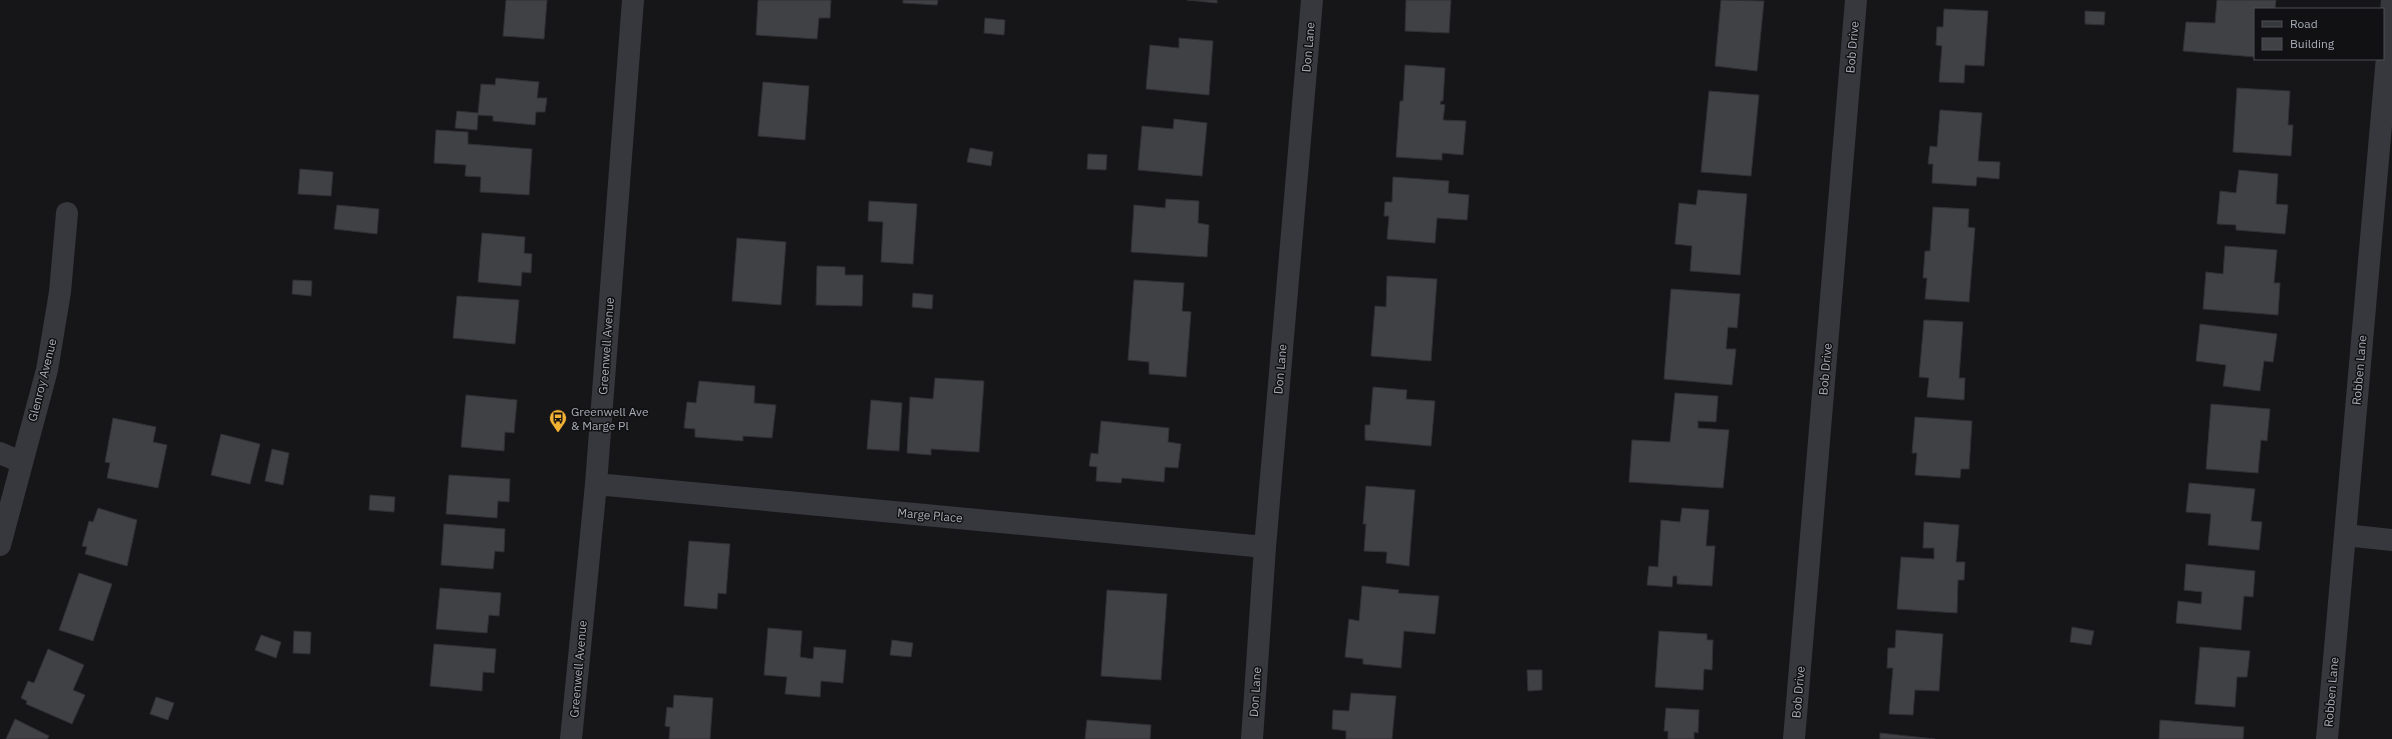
<svg xmlns="http://www.w3.org/2000/svg" width="2392" height="739" viewBox="0 0 2392 739" font-family="'IBM Plex Sans',sans-serif">
<rect width="100%" height="100%" fill="#161618"/>
<path fill="#404145" stroke="#303034" d="M 506,0 L 547,0 L 544,39 L 503,36 Z
M 758,0 L 831,0 L 830,18 L 819,18 L 817,39 L 756,35 Z
M 903,0 L 938,0 L 937,5 L 903,3 Z
M 1187,0 L 1217,0 L 1217,3 Z
M 1406,0 L 1451,0 L 1449,33 L 1405,31 Z
M 1721,0 L 1764,1 L 1757,71 L 1715,66 Z
M 2217,0 L 2276,0 L 2275,9 L 2255,9 L 2255,57 L 2183,51 L 2186,22 L 2215,23 Z
M 1944,9 L 1988,11 L 1984,66 L 1965,65 L 1964,83 L 1939,82 L 1942,46 L 1936,45 L 1937,27 L 1943,27 Z
M 2085,11 L 2105,12 L 2104,25 L 2085,24 Z
M 985,18 L 1005,20 L 1004,35 L 984,33 Z
M 1179,38 L 1213,41 L 1209,95 L 1146,89 L 1150,45 L 1179,48 Z
M 1405,65 L 1445,68 L 1443,101 L 1441,101 L 1440,104 L 1445,105 L 1443,120 L 1466,121 L 1463,155 L 1442,153 L 1442,160 L 1396,157 L 1400,101 L 1403,101 Z
M 496,78 L 539,82 L 537,98 L 547,98 L 545,112 L 536,112 L 535,125 L 493,121 L 493,116 L 478,115 L 477,130 L 455,128 L 457,111 L 478,113 L 481,84 L 495,85 Z
M 763,82 L 809,86 L 805,140 L 758,136 Z
M 2237,88 L 2290,91 L 2288,125 L 2293,125 L 2291,156 L 2233,152 Z
M 1709,91 L 1759,95 L 1751,176 L 1701,172 Z
M 1940,110 L 1982,113 L 1978,161 L 2000,162 L 1999,179 L 1977,177 L 1976,186 L 1932,183 L 1933,164 L 1928,164 L 1930,146 L 1937,147 Z
M 1174,119 L 1207,123 L 1202,176 L 1138,170 L 1142,126 L 1173,129 Z
M 436,130 L 468,132 L 468,144 L 532,149 L 529,195 L 480,192 L 481,177 L 465,176 L 466,165 L 434,163 Z
M 970,148 L 993,152 L 991,166 L 967,162 Z
M 1088,154 L 1107,155 L 1106,170 L 1087,169 Z
M 300,169 L 333,172 L 331,196 L 298,194 Z
M 2239,170 L 2278,174 L 2276,204 L 2288,205 L 2285,234 L 2236,230 L 2236,225 L 2217,224 L 2220,191 L 2236,193 Z
M 1393,177 L 1449,181 L 1448,193 L 1469,195 L 1467,220 L 1437,218 L 1435,243 L 1387,239 L 1389,216 L 1384,216 L 1385,202 L 1392,202 Z
M 1698,190 L 1747,194 L 1740,275 L 1690,271 L 1692,246 L 1675,244 L 1679,203 L 1696,205 Z
M 1166,199 L 1199,201 L 1198,223 L 1209,225 L 1207,257 L 1131,252 L 1134,205 L 1165,208 Z
M 869,201 L 917,204 L 913,264 L 881,262 L 883,222 L 868,221 Z
M 337,205 L 379,209 L 377,234 L 334,229 Z
M 1933,207 L 1969,209 L 1968,227 L 1975,228 L 1969,302 L 1925,299 L 1927,278 L 1923,278 L 1925,251 L 1930,251 Z
M 482,233 L 525,237 L 524,253 L 532,254 L 531,273 L 522,272 L 521,286 L 478,282 Z
M 737,238 L 786,242 L 781,305 L 732,301 Z
M 2225,246 L 2277,250 L 2274,283 L 2280,283 L 2278,315 L 2203,309 L 2206,272 L 2223,274 Z
M 817,266 L 845,267 L 845,275 L 863,275 L 862,306 L 816,305 Z
M 1387,276 L 1437,279 L 1431,361 L 1371,356 L 1375,306 L 1386,307 Z
M 293,280 L 312,281 L 311,296 L 292,294 Z
M 1134,280 L 1184,283 L 1182,311 L 1191,312 L 1186,377 L 1149,374 L 1149,362 L 1128,360 Z
M 1671,289 L 1740,294 L 1737,328 L 1728,327 L 1726,349 L 1736,349 L 1732,385 L 1664,379 Z
M 913,293 L 933,295 L 932,309 L 912,307 Z
M 457,296 L 519,300 L 515,344 L 453,338 Z
M 1924,320 L 1963,322 L 1959,378 L 1965,378 L 1964,400 L 1927,397 L 1929,378 L 1919,377 Z
M 2200,324 L 2277,334 L 2273,362 L 2264,361 L 2260,391 L 2223,386 L 2226,365 L 2196,361 Z
M 935,378 L 984,381 L 979,452 L 931,449 L 931,455 L 907,453 L 910,397 L 933,399 Z
M 699,381 L 755,386 L 754,403 L 776,405 L 772,438 L 743,436 L 743,441 L 695,437 L 695,429 L 684,428 L 687,402 L 696,403 Z
M 1373,387 L 1407,390 L 1406,399 L 1435,401 L 1431,446 L 1365,440 L 1365,425 L 1370,425 Z
M 1675,393 L 1718,396 L 1716,422 L 1698,421 L 1698,428 L 1729,430 L 1723,488 L 1629,482 L 1632,440 L 1670,442 Z
M 466,395 L 517,400 L 514,433 L 505,432 L 504,451 L 461,447 Z
M 871,400 L 902,403 L 899,451 L 867,449 Z
M 2211,404 L 2270,409 L 2267,441 L 2261,440 L 2258,473 L 2206,469 Z
M 1915,417 L 1972,421 L 1969,469 L 1961,469 L 1960,478 L 1915,475 L 1917,453 L 1912,453 Z
M 113,418 L 156,427 L 153,442 L 167,445 L 158,488 L 107,478 L 110,463 L 105,462 Z
M 1101,421 L 1169,428 L 1168,442 L 1181,444 L 1178,468 L 1165,467 L 1164,482 L 1122,478 L 1121,483 L 1096,481 L 1097,467 L 1089,466 L 1091,453 L 1098,454 Z
M 221,434 L 260,444 L 250,484 L 211,475 Z
M 272,449 L 289,453 L 283,485 L 265,481 Z
M 449,475 L 510,479 L 509,502 L 498,501 L 497,518 L 446,514 Z
M 2189,483 L 2255,489 L 2251,521 L 2262,522 L 2259,550 L 2208,545 L 2211,514 L 2186,512 Z
M 1366,486 L 1415,490 L 1409,566 L 1386,563 L 1387,552 L 1364,551 L 1366,524 L 1363,524 Z
M 370,495 L 395,497 L 394,512 L 369,510 Z
M 98,508 L 137,520 L 127,566 L 85,554 L 87,547 L 82,546 L 89,521 L 93,522 Z
M 1682,508 L 1709,510 L 1706,546 L 1715,546 L 1712,586 L 1677,584 L 1677,576 L 1673,576 L 1672,587 L 1647,585 L 1649,566 L 1658,567 L 1661,520 L 1680,522 Z
M 1924,522 L 1959,525 L 1956,562 L 1965,562 L 1964,580 L 1958,580 L 1957,613 L 1897,609 L 1901,557 L 1934,559 L 1934,548 L 1923,548 Z
M 444,524 L 505,529 L 504,552 L 495,551 L 493,569 L 441,565 Z
M 689,541 L 730,544 L 726,594 L 718,593 L 717,609 L 684,606 Z
M 2186,564 L 2255,571 L 2253,597 L 2244,596 L 2241,630 L 2176,623 L 2178,601 L 2201,604 L 2202,592 L 2184,590 Z
M 79,573 L 112,584 L 93,641 L 59,630 Z
M 1362,586 L 1399,590 L 1398,593 L 1439,596 L 1435,634 L 1404,631 L 1401,668 L 1363,664 L 1363,659 L 1345,657 L 1349,619 L 1359,621 Z
M 440,588 L 501,593 L 499,616 L 489,615 L 487,633 L 436,629 Z
M 1107,590 L 1167,594 L 1161,680 L 1101,676 Z
M 2072,627 L 2094,631 L 2091,645 L 2070,642 Z
M 768,628 L 802,631 L 800,657 L 813,659 L 814,647 L 846,650 L 843,683 L 821,681 L 820,697 L 785,694 L 787,677 L 764,675 Z
M 1896,630 L 1943,634 L 1939,691 L 1915,690 L 1913,715 L 1889,714 L 1893,668 L 1887,668 L 1888,648 L 1895,648 Z
M 294,631 L 311,632 L 310,654 L 293,653 Z
M 1659,631 L 1707,634 L 1707,640 L 1713,640 L 1712,670 L 1704,669 L 1703,690 L 1655,687 Z
M 261,635 L 281,642 L 276,658 L 255,650 Z
M 892,640 L 913,643 L 911,657 L 890,655 Z
M 434,644 L 496,649 L 494,673 L 483,672 L 482,691 L 430,686 Z
M 2200,647 L 2250,651 L 2247,677 L 2237,677 L 2235,707 L 2195,704 Z
M 48,649 L 84,665 L 73,690 L 85,695 L 72,724 L 26,704 L 27,701 L 21,698 L 28,681 L 34,683 Z
M 1527,670 L 1542,670 L 1542,690 L 1528,691 Z
M 1351,693 L 1396,696 L 1392,739 L 1346,739 L 1346,731 L 1332,729 L 1333,710 L 1349,711 Z
M 674,695 L 713,698 L 710,739 L 669,739 L 670,727 L 665,726 L 667,707 L 673,708 Z
M 156,697 L 174,703 L 168,720 L 150,714 Z
M 1666,708 L 1699,710 L 1698,733 L 1694,732 L 1694,739 L 1668,739 L 1668,731 L 1664,731 Z
M 15,719 L 49,736 L 47,739 L 6,739 Z
M 1087,720 L 1151,725 L 1150,739 L 1085,739 Z
M 2160,720 L 2244,727 L 2243,739 L 2159,739 Z
M 1880,733 L 1935,739 L 1880,739 Z"/>
<g fill="none" stroke-linecap="round" stroke-linejoin="round">
<path stroke="#37383d" stroke-width="22" d="M 0,453 L 21,462
M 596,484 L 1265,547
M 2345,535 L 2392,540
M 0,545 L 47,370 L 60,292 L 67,213
M 571,739 L 596,484 L 633,0
M 1252,739 L 1265,547 L 1312,0
M 1794,739 L 1856,0
M 2327,739 L 2392,0"/>
</g>
<defs>
<g id="bus-pin" transform="scale(0.9)"><path d="M0 17L-7.5 6A9.5 9.5 0 1 1 7.5 6Z" fill="#f2b134" stroke="#111113"/><path d="M-5-6H5V4H4V6H2V4H-2V6H-4V4H-5ZM-3.5-4V0h7V-4ZM-3.5 1.2v1.5H-2V1.2ZM2 1.2v1.5H3.5V1.2Z" fill="#111"/></g>
</defs>
<g fill-rule="evenodd">
<use href="#bus-pin" x="558" y="418"/>
</g>
<g text-anchor="middle" dominant-baseline="central" stroke-width="3" stroke-linejoin="round" paint-order="stroke">
<g font-size="12" fill="#a8adb8" stroke="#111113">
<text transform="translate(1308 47) rotate(-85)">Don Lane</text>
<text transform="translate(1852 47) rotate(-85)">Bob Drive</text>
<text transform="translate(606 346) rotate(-86)">Greenwell Avenue</text>
<text transform="translate(1280 369) rotate(-85)">Don Lane</text>
<text transform="translate(1825 369) rotate(-85)">Bob Drive</text>
<text transform="translate(2359 370) rotate(-85)">Robben Lane</text>
<text transform="translate(42 380) rotate(-76)">Glenroy Avenue</text>
<text transform="translate(930 515) rotate(5)">Marge Place</text>
<text transform="translate(578 669) rotate(-85)">Greenwell Avenue</text>
<text transform="translate(1255 692) rotate(-86)">Don Lane</text>
<text transform="translate(1798 692) rotate(-85)">Bob Drive</text>
<text transform="translate(2331 692) rotate(-85)">Robben Lane</text>
</g>
<g font-size="12" fill="#a8adb8" stroke="#111113" text-anchor="start">
<text x="571" y="411">Greenwell Ave<tspan x="571" dy="14">&amp; Marge Pl</tspan></text>
</g>
</g>
<rect x="2254" y="8" width="130" height="52" fill="#111113" stroke="#4d4f55"/>
<rect x="2262" y="21" width="20" height="6" fill="#37383d" stroke="#4d4f55"/>
<text x="2290" y="28" font-size="12" fill="#a8adb8">Road</text>
<rect x="2262" y="38" width="20" height="12" fill="#404145" stroke="#4d4f55"/>
<text x="2290" y="48" font-size="12" fill="#a8adb8">Building</text>
</svg>
